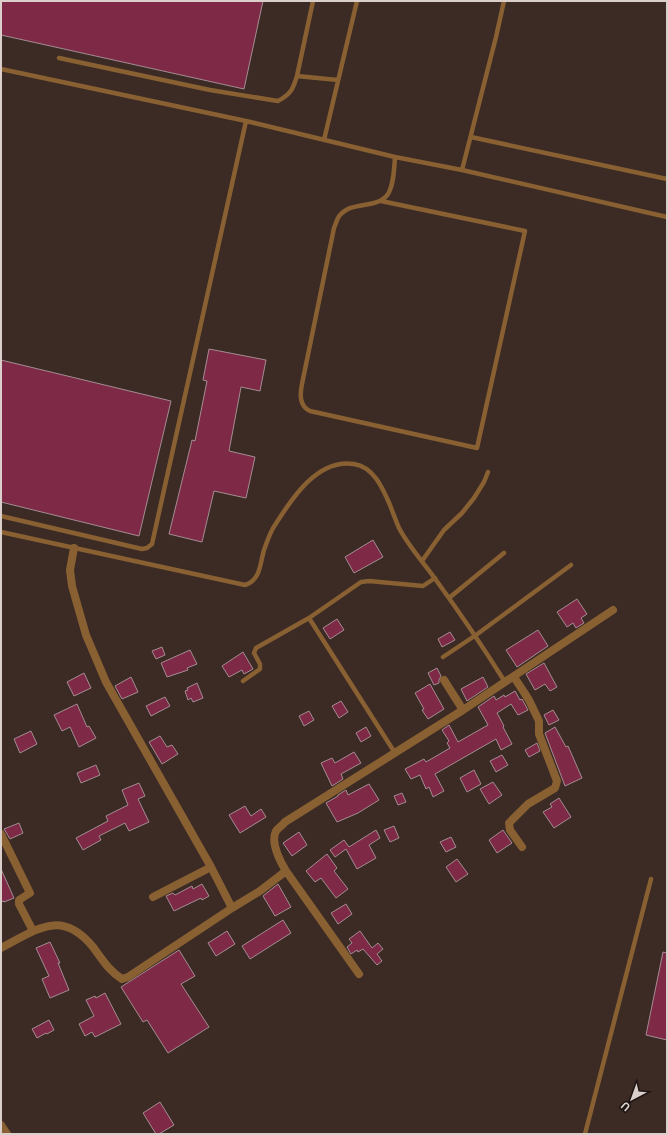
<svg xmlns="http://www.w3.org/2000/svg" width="668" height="1135" viewBox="0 0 668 1135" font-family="'Noto Sans',sans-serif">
<rect width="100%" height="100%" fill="#3c2a25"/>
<path fill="#7e2a46" stroke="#a38d92" d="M 1,1 L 263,1 L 244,89 L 1,35 Z
M 209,349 L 266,360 L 260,391 L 241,387 L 229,451 L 255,457 L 246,498 L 214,491 L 202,542 L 169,534 L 192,440 L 195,441 L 207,381 L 203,380 Z
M 1,360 L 171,401 L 139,536 L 1,502 Z
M 373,540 L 383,557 L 354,573 L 345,557 Z
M 577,599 L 587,614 L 581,618 L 584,623 L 576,628 L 573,623 L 567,627 L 557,612 Z
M 337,619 L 344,630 L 330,639 L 323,628 Z
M 538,630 L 548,646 L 517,667 L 506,650 Z
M 450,632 L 455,640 L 442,647 L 438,639 Z
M 162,647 L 165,655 L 156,659 L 152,651 Z
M 190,650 L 197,664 L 187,668 L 188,670 L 167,677 L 161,663 Z
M 243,652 L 253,669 L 244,674 L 242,670 L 229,677 L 222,666 Z
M 544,663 L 557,687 L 550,691 L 545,684 L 535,690 L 526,674 Z
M 437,668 L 441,676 L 439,680 L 439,683 L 434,685 L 428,673 Z
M 84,673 L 91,688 L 74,696 L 67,682 Z
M 131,677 L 138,692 L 122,699 L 115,686 Z
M 483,677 L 488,687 L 467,701 L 461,689 Z
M 197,683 L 203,698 L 193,702 L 191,698 L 188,700 L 185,691 L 188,690 L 187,688 Z
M 430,684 L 444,709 L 428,719 L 422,710 L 424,709 L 415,693 Z
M 515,691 L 520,700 L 522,699 L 528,710 L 518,715 L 511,704 L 497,713 L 504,726 L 503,727 L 512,744 L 501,750 L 496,739 L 435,774 L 444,791 L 433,797 L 429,787 L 426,789 L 420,775 L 411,779 L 405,769 L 424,759 L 426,762 L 450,748 L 447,743 L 449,741 L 442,730 L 449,725 L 458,742 L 488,725 L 478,707 L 494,696 L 496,700 L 504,695 L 505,697 Z
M 165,697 L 170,706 L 151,716 L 146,706 Z
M 341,701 L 348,712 L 339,718 L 332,706 Z
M 77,704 L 87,727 L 89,726 L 96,738 L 79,747 L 70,727 L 62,731 L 54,715 Z
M 553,710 L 559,720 L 549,725 L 544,715 Z
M 309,711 L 314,720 L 304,726 L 299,716 Z
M 366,727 L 371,736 L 361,742 L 356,733 Z
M 555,727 L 566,747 L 568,746 L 582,778 L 565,786 L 545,733 Z
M 31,731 L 37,744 L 20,753 L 14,739 Z
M 160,736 L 167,747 L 172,745 L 178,754 L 162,764 L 149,742 Z
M 537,743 L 540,751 L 529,757 L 525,750 Z
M 354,752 L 361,763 L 341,774 L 343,779 L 332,786 L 321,763 L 332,758 L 335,763 Z
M 502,755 L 508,765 L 496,772 L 490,761 Z
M 96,765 L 100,775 L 81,783 L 77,773 Z
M 474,770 L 481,784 L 467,792 L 460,778 Z
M 493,782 L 502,795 L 489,804 L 480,789 Z
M 139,783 L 145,796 L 138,799 L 149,822 L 129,831 L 125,823 L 99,836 L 101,840 L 83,850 L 76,838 L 108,821 L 106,816 L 128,805 L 122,790 Z
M 369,784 L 379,800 L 358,813 L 337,822 L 326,803 L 338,796 L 338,795 L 346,790 L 348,795 Z
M 402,793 L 406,802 L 398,805 L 394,796 Z
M 559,798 L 571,817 L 554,828 L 543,812 L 552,807 L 550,804 Z
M 245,806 L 251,816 L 261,809 L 266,817 L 240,833 L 229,815 Z
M 19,823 L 23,833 L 10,839 L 4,829 Z
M 394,826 L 399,838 L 390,842 L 384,830 Z
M 376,830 L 380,838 L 369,845 L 376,858 L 357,869 L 346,849 L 335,857 L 330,850 L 344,840 L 349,847 Z
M 503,830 L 512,843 L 497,853 L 489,840 Z
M 299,832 L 307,845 L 292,856 L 283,843 Z
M 451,837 L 456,847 L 446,852 L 440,842 Z
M 327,854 L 337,868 L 334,871 L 348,889 L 336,898 L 321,878 L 315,882 L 306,871 Z
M 457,859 L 468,874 L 456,882 L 446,867 Z
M 1,869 L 14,898 L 4,902 L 4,901 L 1,902 Z
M 202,884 L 209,896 L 202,900 L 201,898 L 174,911 L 166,896 L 173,893 L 175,895 L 192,886 L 193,889 Z
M 278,884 L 291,907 L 275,916 L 263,896 Z
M 346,904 L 352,914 L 338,924 L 331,913 Z
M 283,920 L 291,933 L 250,959 L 242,946 Z
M 227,931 L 235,944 L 216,956 L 208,943 Z
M 360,931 L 372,948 L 378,943 L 383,949 L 377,954 L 382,961 L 377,965 L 363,949 L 358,952 L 357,950 L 351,954 L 347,947 L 352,943 L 349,939 Z
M 50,942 L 60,963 L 58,963 L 69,990 L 50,998 L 42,979 L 49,976 L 36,948 Z
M 179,950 L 195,976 L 181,984 L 209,1027 L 168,1053 L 147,1020 L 143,1022 L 121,987 Z
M 663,952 L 667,953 L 667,1040 L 646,1035 Z
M 105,993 L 121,1024 L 95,1037 L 92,1032 L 85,1036 L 79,1024 L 94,1016 L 86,1000 L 95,996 L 96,998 Z
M 49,1020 L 54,1030 L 47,1034 L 46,1033 L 37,1038 L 32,1029 Z
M 160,1102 L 174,1125 L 159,1134 L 156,1134 L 143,1113 Z"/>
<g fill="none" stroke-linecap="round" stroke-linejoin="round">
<path stroke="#886032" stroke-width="4.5" d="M 59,58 L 210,90 L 278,101 C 291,94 293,89 297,76 L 338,80
M 1,69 L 246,121 L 395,157 L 462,170 L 667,217
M 297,76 L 313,1
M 471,137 L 667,179
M 324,140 L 357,1
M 462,170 L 496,37 L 504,1
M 381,201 L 525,231 L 477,448 L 310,411 C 299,406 300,394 302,384 L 334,228 C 336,224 337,217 341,214 C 353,201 378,209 388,194 C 394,184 394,169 395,157
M 1,516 L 142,549 L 147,548 L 152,544 L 246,121
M 1,532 L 245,585 C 261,580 260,563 264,550 C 267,542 270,532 275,525 C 292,498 318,458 354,464 C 374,467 383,489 390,505 C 393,513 396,521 399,528 C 409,547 424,563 436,580 C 460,613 483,647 505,682
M 422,561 L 444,530 L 462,513 L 474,498 L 484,482 L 488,472
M 449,598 L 504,553
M 309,618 L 395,753
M 443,657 L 476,635 L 571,565
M 243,681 L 260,669 L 260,664 L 254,653 L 256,648 L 309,618 L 361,582 L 369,581 L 423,586 L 435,578
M 585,1134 L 651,879"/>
<path stroke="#886032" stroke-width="8" d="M 74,548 L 70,570 L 72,586 L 86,635 L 106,682 L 211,867 L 232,908
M 514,677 L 529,700 L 539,721 L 539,734 L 557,781 L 555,788 L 528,804 L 509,823 L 510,830 L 522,847
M 444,680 L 463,710
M 1,834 L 30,893 L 19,900 L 19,904 L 33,931
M 286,871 L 359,974
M 153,897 L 211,867
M 1,948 C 36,930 61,908 93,947 C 102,959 109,971 122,979 L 128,977 L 232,908 L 260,891 L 286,871 C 280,861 270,843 276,831 C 278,828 283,825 285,822 L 463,710 L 613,610
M 1,1125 L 7,1134"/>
</g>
<rect width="668" height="1135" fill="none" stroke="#dbcfcc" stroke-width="4"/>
<g transform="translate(632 1099) rotate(221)" stroke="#1d1513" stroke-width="3" paint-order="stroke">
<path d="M0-3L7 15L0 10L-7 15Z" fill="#dbcfcc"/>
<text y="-6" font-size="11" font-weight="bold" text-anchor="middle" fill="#dbcfcc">U</text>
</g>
</svg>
